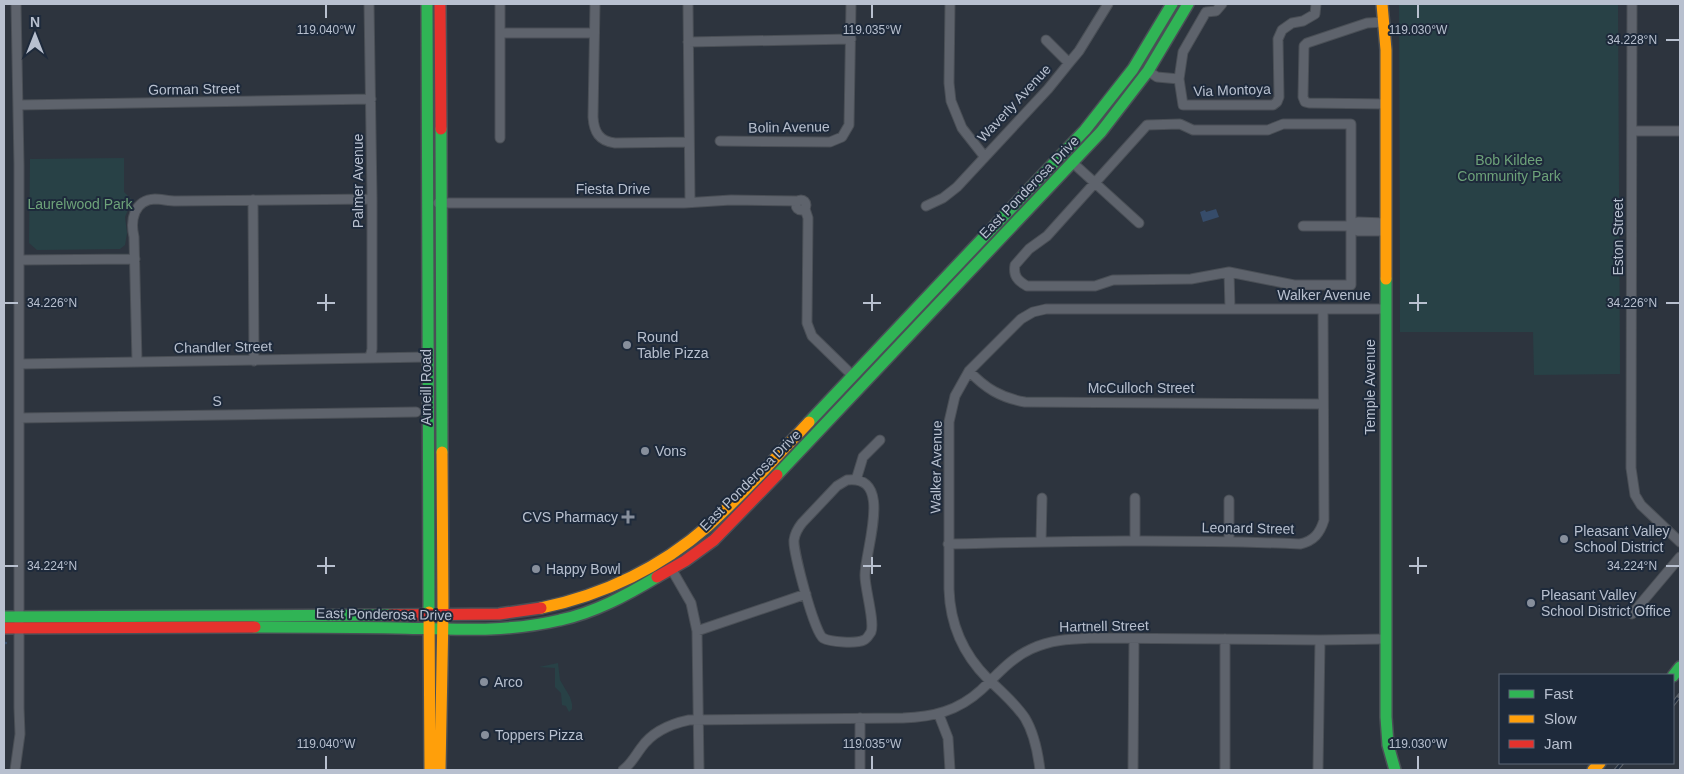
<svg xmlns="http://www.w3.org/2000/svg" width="1684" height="774" viewBox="0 0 1684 774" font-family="Arial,sans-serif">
<rect width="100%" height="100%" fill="#2d343e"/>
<path fill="#284146" d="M 1399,4 L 1618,4 L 1620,374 L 1534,375 L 1533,332 L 1400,332 Z
M 124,158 L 124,192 L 132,200 L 125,217 L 127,233 L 125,245 L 120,249 L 37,250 L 29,243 L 30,159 Z
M 558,663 L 560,680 L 570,697 L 572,704 L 572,709 L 569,712 L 566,706 L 562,705 L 561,693 L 555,687 L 555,668 L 539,667 Z"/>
<path fill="#364c6a" d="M 1216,209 L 1219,217 L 1203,222 L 1200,212 L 1205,210 L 1206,212 Z"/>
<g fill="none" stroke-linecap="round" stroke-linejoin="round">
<path stroke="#364c6a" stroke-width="2.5" d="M 4,643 L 6,643"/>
<g stroke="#4a4f56" stroke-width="11">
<path id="street" d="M 369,4 L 372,199 L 372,349 L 370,358
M 595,4 L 593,117 C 594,132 599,141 615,143 L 689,142
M 688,4 L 690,202
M 950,4 L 949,83 L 951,101 L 962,128 L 984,156
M 1222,4 L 1216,11 L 1206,12 L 1183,52 L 1179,79 L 1183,105 L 1273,105 L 1277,102 L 1279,97 L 1278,39 L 1282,30 L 1292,23 L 1303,21 L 1315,14 L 1316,4
M 1632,4 L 1631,468 L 1635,495 L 1641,505 L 1680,542
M 1384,22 L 1367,23 L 1307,43 L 1304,46 L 1303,97 L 1305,102 L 1309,103 L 1386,104
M 500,33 L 594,33
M 1046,40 L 1069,63
M 688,42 L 851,39
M 1148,71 L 1157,77 L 1179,79
M 18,105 L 371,99
M 1180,124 L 1193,130 L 1268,130 L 1283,124 L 1351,124 L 1351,285 L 1294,285 L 1229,272 L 1191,279 L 1113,280 L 1095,286 L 1027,286 C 1018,281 1013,276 1015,265 L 1029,249 L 1047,236 L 1147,125 Z
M 1632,131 L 1680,131
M 500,138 L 500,4
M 720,141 L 830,142 L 842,137 L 849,125 L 851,4
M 1073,163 L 1139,223
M796 205a5 5 0 1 1 10 0a5 5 0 1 1-10 0Z
M 253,200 L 254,361
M 438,203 L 684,203 L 731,200 L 798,201
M 926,206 L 943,198 L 957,187 L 1048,89 L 1069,63 L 1079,51 L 1108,4
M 805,209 L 808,218 L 807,323 L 812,336 L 853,376
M 1303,226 L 1350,226 L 1358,222 L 1386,223
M 1350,226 L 1358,231 L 1386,231
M 19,260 L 135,259
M 1229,272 L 1230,309
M 137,362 L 134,237 C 130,220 134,200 155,199 C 161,199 169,201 176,201 L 372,199
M 19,364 L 428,357
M 969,371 C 985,388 1001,398 1025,402 L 1323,404
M 19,418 L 416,412
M 847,480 C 895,474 864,552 865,576 C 865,589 875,622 871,632 C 869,635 867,639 864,640 C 856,644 830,642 823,638 C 814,632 793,551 794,540 C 795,533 798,528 802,523 L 837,486 Z
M 856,480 L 863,457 L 880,440
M 1229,500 L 1229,541
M 1135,541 L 1135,498
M 1041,542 L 1042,498
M 948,544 C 1066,541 1183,539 1300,544 C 1314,541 1320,533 1324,520 L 1323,309
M 672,570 L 691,603 L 697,631 L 699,770
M 1632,614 L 1680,557
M 697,631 L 806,594
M 1225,639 L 1225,770
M 939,715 L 948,738 L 950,770
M 860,718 L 860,770
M 15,770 L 20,734 L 19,708 L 19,165 L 16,4
M 623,770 C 631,764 635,756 641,748 C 652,732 670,724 689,720 L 903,718 C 933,717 958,711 981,690 C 997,675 1011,658 1031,649 C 1052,639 1073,639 1095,638 L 1320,640 L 1385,639
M 1040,770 C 1038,753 1034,733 1025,718 C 1015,703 1001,691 988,679 C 963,654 950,624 949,589 L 949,422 L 955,396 L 969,371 L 1021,319 L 1033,312 L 1046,309 L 1385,309
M 1133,770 L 1134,639
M 1318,770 L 1320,640"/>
</g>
<g stroke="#4a4f56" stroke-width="14">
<path id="fast" d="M 427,4 L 429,612
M 441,129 L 442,452
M 1386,279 L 1386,717 L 1388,745 L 1395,770
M 809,422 L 1085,130 L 1133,69 L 1172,4
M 777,475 L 1101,132 L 1148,71 L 1188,4
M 4,617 L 390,615
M 255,627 C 302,627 349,627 396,628 C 451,629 506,633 560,620 C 594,613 627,595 657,577
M 1673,676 L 1680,667"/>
</g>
<g stroke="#4a4f56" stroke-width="14">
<path id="slow" d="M 1382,4 L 1386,50 L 1386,279
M 541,608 C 603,595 661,567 708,526 C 744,494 776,457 809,422
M 429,612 L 430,770
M 440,770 L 443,614 L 442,452
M 1593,770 L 1600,763"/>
</g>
<g stroke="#4a4f56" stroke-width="14">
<path id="jam" d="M 440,4 L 441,129
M 657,577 L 685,561 L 714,540 L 777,475
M 390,615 L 499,614 L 541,608
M 4,628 L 255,627"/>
</g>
<use href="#street" stroke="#5e636c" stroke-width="9"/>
<use href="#fast" stroke="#30b455" stroke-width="11"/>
<use href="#slow" stroke="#ff9f0a" stroke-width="11"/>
<use href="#jam" stroke="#e5322d" stroke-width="11"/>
<g stroke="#5c626a" stroke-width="4.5">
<path id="rail" d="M 1673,704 L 1680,695
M 1616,770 L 1622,763"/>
</g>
<use href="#rail" stroke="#1e2a3b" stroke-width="2.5" stroke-dasharray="8" stroke-linecap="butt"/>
</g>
<path fill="none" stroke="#b8c0cf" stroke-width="2" d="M 326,5 L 326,18M 872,5 L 872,18M 1418,5 L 1418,18M 1666,40 L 1679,40M 326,294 L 326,311M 872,294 L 872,311M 1418,294 L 1418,311M 5,303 L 18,303M 317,303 L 335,303M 863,303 L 881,303M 1409,303 L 1427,303M 1666,303 L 1679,303M 326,557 L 326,574M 872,557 L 872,574M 1418,557 L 1418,574M 5,566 L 18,566M 317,566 L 335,566M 863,566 L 881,566M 1409,566 L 1427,566M 1666,566 L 1679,566M 326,756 L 326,769M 872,756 L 872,769M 1418,756 L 1418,769"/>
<g fill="#878f9c" stroke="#1e2a3b" stroke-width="2">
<circle cx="627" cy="345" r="5"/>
<circle cx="645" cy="451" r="5"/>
<path d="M625.5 509.5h5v5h5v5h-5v5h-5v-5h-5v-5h5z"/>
<circle cx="1564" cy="539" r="5"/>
<circle cx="536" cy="569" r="5"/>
<circle cx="1531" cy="603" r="5"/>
<circle cx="484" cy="682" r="5"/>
<circle cx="485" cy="735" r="5"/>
</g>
<g text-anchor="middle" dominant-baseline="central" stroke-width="4" stroke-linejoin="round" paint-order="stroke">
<g font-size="14" fill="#b8c0cf" stroke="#1e2a3b">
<text transform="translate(194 89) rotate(-1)">Gorman Street</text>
<text transform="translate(1232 90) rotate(-2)">Via Montoya</text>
<text transform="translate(1014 103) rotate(-47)">Waverly Avenue</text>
<text transform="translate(789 127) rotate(-1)">Bolin Avenue</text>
<text transform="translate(358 181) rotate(-90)">Palmer Avenue</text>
<text transform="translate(1029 187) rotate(-46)">East Ponderosa Drive</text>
<text x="613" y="189">Fiesta Drive</text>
<text transform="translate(1618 237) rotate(-90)">Eston Street</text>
<text x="1324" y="295">Walker Avenue</text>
<text transform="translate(223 347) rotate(-1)">Chandler Street</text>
<text transform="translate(426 387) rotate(-90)">Arneill Road</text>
<text transform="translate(1370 387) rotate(-90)">Temple Avenue</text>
<text x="1141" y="388">McCulloch Street</text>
<text transform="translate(217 401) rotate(-1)">S</text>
<text transform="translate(936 467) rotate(-89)">Walker Avenue</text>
<text transform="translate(750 480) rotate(-45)">East Ponderosa Drive</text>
<text transform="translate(1248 528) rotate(1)">Leonard Street</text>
<text transform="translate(384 614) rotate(1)">East Ponderosa Drive</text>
<text transform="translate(1104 626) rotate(-1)">Hartnell Street</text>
</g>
<g font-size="14" fill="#6da279" stroke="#1e2a3b">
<text x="1509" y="160">Bob Kildee<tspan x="1509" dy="16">Community Park</tspan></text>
<text x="80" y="204">Laurelwood Park</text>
</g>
<g font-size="14" fill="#b8c0cf" stroke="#1e2a3b" text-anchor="start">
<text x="637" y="337">Round<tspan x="637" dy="16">Table Pizza</tspan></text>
<text x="655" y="451">Vons</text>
<text x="618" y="517" text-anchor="end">CVS Pharmacy</text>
<text x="1574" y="531">Pleasant Valley<tspan x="1574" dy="16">School District</tspan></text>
<text x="546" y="569">Happy Bowl</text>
<text x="1541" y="595">Pleasant Valley<tspan x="1541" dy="16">School District Office</tspan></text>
<text x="494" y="682">Arco</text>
<text x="495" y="735">Toppers Pizza</text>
</g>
</g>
<g font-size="12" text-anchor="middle" fill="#b8c0cf" stroke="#1e2a3b" stroke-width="4" stroke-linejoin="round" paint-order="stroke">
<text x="326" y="34">119.040°W</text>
<text x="872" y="34">119.035°W</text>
<text x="1418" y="34">119.030°W</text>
<text x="1632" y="44">34.228°N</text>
<text x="52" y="307">34.226°N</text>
<text x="1632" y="307">34.226°N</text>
<text x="52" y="570">34.224°N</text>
<text x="1632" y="570">34.224°N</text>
<text x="326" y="748">119.040°W</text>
<text x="872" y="748">119.035°W</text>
<text x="1418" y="748">119.030°W</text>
</g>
<rect width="1684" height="774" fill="none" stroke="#b8c0cf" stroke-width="10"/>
<rect x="1499" y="674" width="175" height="90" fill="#1e2a3b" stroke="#5c6676"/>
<rect x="1509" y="690" width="25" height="8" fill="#30b455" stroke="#5c6676"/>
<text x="1544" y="699" font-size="15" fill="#b8c0cf">Fast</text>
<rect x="1509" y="715" width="25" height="8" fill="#ff9f0a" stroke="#5c6676"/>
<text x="1544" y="724" font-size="15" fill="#b8c0cf">Slow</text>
<rect x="1509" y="740" width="25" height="8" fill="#e5322d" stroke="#5c6676"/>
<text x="1544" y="749" font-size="15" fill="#b8c0cf">Jam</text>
<g transform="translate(35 35)" stroke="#1e2a3b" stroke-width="4" paint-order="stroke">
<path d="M0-4L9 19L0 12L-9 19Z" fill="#b8c0cf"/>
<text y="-8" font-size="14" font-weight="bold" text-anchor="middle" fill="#b8c0cf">N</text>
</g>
</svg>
